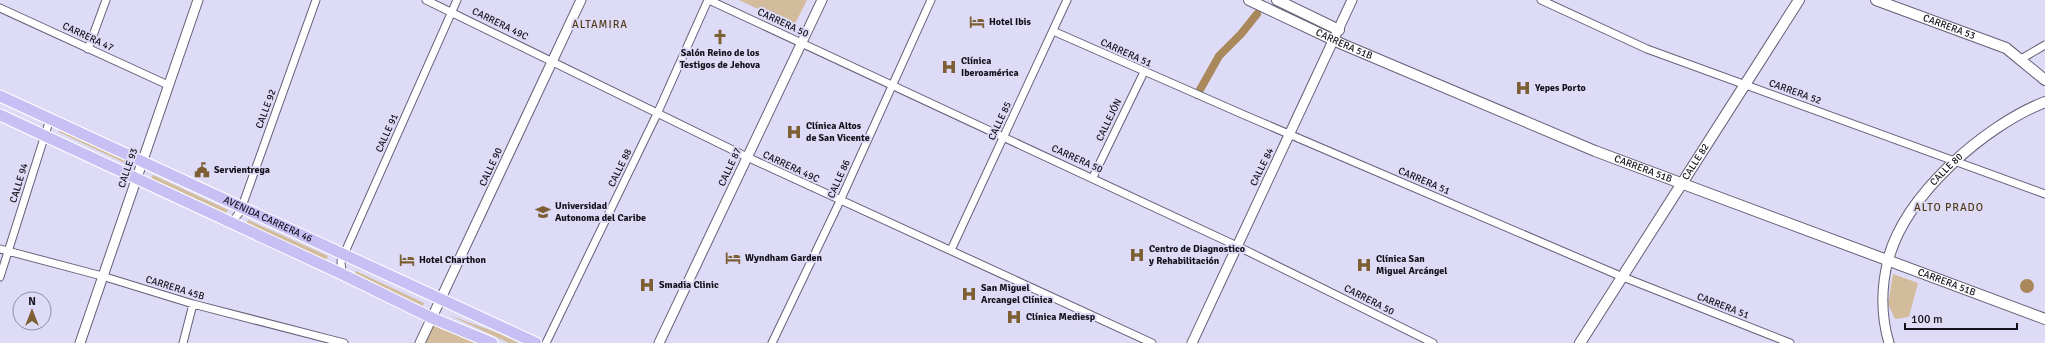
<svg xmlns="http://www.w3.org/2000/svg" width="2045" height="343" viewBox="0 0 2045 343" font-family="Signika,sans-serif">
<rect width="100%" height="100%" fill="#dedbf7"/>
<path fill="#d3bc9c" d="M 739,0 L 807,0 L 794,26 Z
M 60,128 L 128,160 L 127,164 L 59,132 Z
M 153,175 L 228,210 L 226,213 L 151,179 Z
M 248,220 L 328,256 L 326,260 L 246,224 Z
M 356,271 L 424,303 L 423,306 L 355,274 Z
M 1893,274 L 1918,283 L 1909,317 L 1895,319 L 1888,304 Z
M 449,315 L 498,333 L 519,343 L 509,343 Z
M 433,321 L 486,343 L 424,343 Z"/>
<path fill="#a9895b" d="M2020 286a7 7 0 1 1 14 0a7 7 0 1 1-14 0Z"/>
<g fill="none" stroke-linecap="round" stroke-linejoin="round">
<path stroke="#a9895b" stroke-width="8" d="M 1197,95 L 1219,56 L 1241,34 L 1257,14"/>
<g stroke="#636077" stroke-width="9">
<path id="minor" d="M 426,0 L 747,157 L 1152,343
M 709,0 L 1237,246 L 1433,343
M 1541,0 L 1647,49 L 2045,194
M 0,8 L 168,85
M 1053,31 L 1242,114 L 1618,275 L 1790,343
M 88,49 L 106,0
M 2021,59 L 2045,45
M 1093,177 L 1144,72
M 231,223 L 240,212 L 316,0
M 0,249 L 102,276 L 193,304 L 344,343
M 951,250 L 1067,0
M 342,274 L 341,261 L 457,0
M 0,277 L 50,119
M 183,343 L 193,304
M 546,343 L 657,114 L 708,0
M 772,343 L 840,201 L 931,0"/>
</g>
<g stroke="#636077" stroke-width="11">
<path id="tertiary" d="M 1888,260 C 1881,288 1881,316 1889,343
M 80,343 L 198,0
M 420,343 L 581,0
M 659,343 L 822,0
M 1192,343 L 1352,0"/>
</g>
<g stroke="#636077" stroke-width="12">
<g id="secondary">
<path id="s1" d="M 1249,0 L 1342,44 L 1595,151 L 2045,319"/>
<path d="M 1277,0 L 1339,30"/>
<path id="s2" d="M 1876,0 L 2006,48 L 2045,80"/>
<path id="s3" d="M 1888,260 C 1905,195 1984,126 2045,102"/>
<path id="s4" d="M 1580,343 L 1799,0"/>
</g>
</g>
<g stroke="#fff" stroke-width="13">
<g id="primary">
<path id="s5" d="M 0,96 L 536,343"/>
<path d="M 0,115 L 342,274 L 432,318 L 492,343"/>
</g>
</g>
<use href="#minor" stroke="#fff" stroke-width="7"/>
<use href="#tertiary" stroke="#fff" stroke-width="9"/>
<use href="#secondary" stroke="#fff" stroke-width="10"/>
<use href="#primary" stroke="#c8bff5" stroke-width="11"/>
</g>
<defs>
<g id="hotel-bare" transform="scale(1.2)"><path d="M-6-4.5h1.5V1H6V5H4.5V3h-9V5H-6ZM-4 0a1.8 1.8 0 1 1 3.6 0ZM.5 0V-2.5h3Q6-2.5 6 0Z" fill="#7d5f33" stroke="#dedbf7" stroke-width="2.5" paint-order="stroke"/></g>
<g id="church-bare" transform="scale(1.2)"><path d="M-1.2-6h2.4v3.5h3.3v2.4h-3.3V6h-2.4V-.1h-3.3v-2.4h3.3Z" fill="#7d5f33" stroke="#dedbf7" stroke-width="2.5" paint-order="stroke"/></g>
<g id="hospital-bare" transform="scale(1.2)"><path d="M-5-5h3v3.5h4V-5h3V5h-3V1.5h-4V5h-3Z" fill="#7d5f33" stroke="#dedbf7" stroke-width="2.5" paint-order="stroke"/></g>
<g id="civic-bare" transform="scale(1.2)"><path d="M-.6-6.5H3V-4.5H.6V-3L4-1V1h2V6H-6V1h2V-1L-.6-3ZM-1.2 2.5V6h2.4V2.5Z" fill="#7d5f33" stroke="#dedbf7" stroke-width="2.5" paint-order="stroke"/></g>
<g id="university-bare" transform="scale(1.2)"><path d="M0-5L7-2L0 1L-7-2ZM-4 1L0 2.5L4 1V4Q0 6-4 4Z" fill="#7d5f33" stroke="#dedbf7" stroke-width="2.5" paint-order="stroke"/></g>
</defs>
<g fill-rule="evenodd">
<use href="#hotel-bare" x="977" y="22"/>
<use href="#church-bare" x="720" y="37"/>
<use href="#hospital-bare" x="949" y="67"/>
<use href="#hospital-bare" x="1523" y="88"/>
<use href="#hospital-bare" x="794" y="132"/>
<use href="#civic-bare" x="202" y="170"/>
<use href="#university-bare" x="543" y="212"/>
<use href="#hospital-bare" x="1137" y="255"/>
<use href="#hotel-bare" x="733" y="258"/>
<use href="#hotel-bare" x="407" y="260"/>
<use href="#hospital-bare" x="1364" y="265"/>
<use href="#hospital-bare" x="647" y="285"/>
<use href="#hospital-bare" x="969" y="294"/>
<use href="#hospital-bare" x="1014" y="317"/>
</g>
<g text-anchor="middle" dominant-baseline="central" stroke-width="4" stroke-linejoin="round" paint-order="stroke">
<g font-size="10" font-weight="bold" fill="#13121b" stroke="#dedbf7" text-anchor="start">
<text x="989" y="22">Hotel Ibis</text>
<text x="720" y="53" text-anchor="middle">Salón Reino de los<tspan x="720" dy="12">Testigos de Jehova</tspan></text>
<text x="961" y="61">Clínica<tspan x="961" dy="12">Iberoamérica</tspan></text>
<text x="1535" y="88">Yepes Porto</text>
<text x="806" y="126">Clínica Altos<tspan x="806" dy="12">de San Vicente</tspan></text>
<text x="214" y="170">Servientrega</text>
<text x="555" y="206">Universidad<tspan x="555" dy="12">Autonoma del Caribe</tspan></text>
<text x="1149" y="249">Centro de Diagnostico<tspan x="1149" dy="12">y Rehabilitación</tspan></text>
<text x="745" y="258">Wyndham Garden</text>
<text x="1376" y="259">Clínica San<tspan x="1376" dy="12">Miguel Arcángel</tspan></text>
<text x="419" y="260">Hotel Charthon</text>
<text x="659" y="285">Smadia Clinic</text>
<text x="981" y="288">San Miguel<tspan x="981" dy="12">Arcangel Clínica</tspan></text>
<text x="1026" y="317">Clínica Mediesp</text>
</g>
<g font-size="10" fill="#13121b" stroke="#dedbf7">
<text transform="translate(783 23) rotate(25)">CARRERA 50</text>
<text transform="translate(500 24) rotate(26)">CARRERA 49C</text>
<text stroke="none"><textPath href="#s2" startOffset="78">CARRERA 53</textPath></text>
<text transform="translate(88 37) rotate(25)">CARRERA 47</text>
<text stroke="none"><textPath href="#s1" startOffset="105">CARRERA 51B</textPath></text>
<text transform="translate(1126 53) rotate(24)">CARRERA 51</text>
<text transform="translate(1795 92) rotate(20)">CARRERA 52</text>
<text transform="translate(266 109) rotate(-70)">CALLE 92</text>
<text transform="translate(1109 120) rotate(-64)">CALLEJÓN</text>
<text transform="translate(1000 121) rotate(-65)">CALLE 85</text>
<text transform="translate(387 133) rotate(-66)">CALLE 91</text>
<text transform="translate(1077 159) rotate(24)">CARRERA 50</text>
<text stroke="none"><textPath href="#s4" startOffset="215">CALLE 82</textPath></text>
<text transform="translate(491 167) rotate(-65)">CALLE 90</text>
<text transform="translate(730 167) rotate(-65)">CALLE 87</text>
<text transform="translate(791 167) rotate(25)">CARRERA 49C</text>
<text transform="translate(1262 167) rotate(-64)">CALLE 84</text>
<text transform="translate(128 168) rotate(-71)">CALLE 93</text>
<text transform="translate(620 168) rotate(-64)">CALLE 88</text>
<text stroke="none"><textPath href="#s1" startOffset="429">CARRERA 51B</textPath></text>
<text stroke="none"><textPath href="#s3" startOffset="109">CALLE 80</textPath></text>
<text transform="translate(839 179) rotate(-66)">CALLE 86</text>
<text transform="translate(1424 181) rotate(23)">CARRERA 51</text>
<text transform="translate(19 183) rotate(-73)">CALLE 94</text>
<text stroke="none"><textPath href="#s5" startOffset="295">AVENIDA CARRERA 46</textPath></text>
<text stroke="none"><textPath href="#s1" startOffset="753">CARRERA 51B</textPath></text>
<text transform="translate(175 288) rotate(17)">CARRERA 45B</text>
<text transform="translate(1369 300) rotate(27)">CARRERA 50</text>
<text transform="translate(1723 306) rotate(21)">CARRERA 51</text>
</g>
<g font-size="11" letter-spacing="1" fill="#513a17" stroke="#dedbf7">
<text x="600" y="24">ALTAMIRA</text>
<text x="1949" y="207">ALTO PRADO</text>
</g>
</g>
<g transform="translate(32 311)"><circle r="19" fill="#dedbf7" stroke="#8d8b9f"/>
<path d="M0-3L7 15L0 10L-7 15Z" fill="#7d5f33"/>
<text y="-6" font-size="11" font-weight="bold" text-anchor="middle" fill="#13121b">N</text>
</g>
<path d="M1905 323v6h112v-6" fill="none" stroke="#13121b" stroke-width="2"/>
<text x="1911" y="323" font-size="12" fill="#13121b" stroke="#dedbf7" stroke-width="3" paint-order="stroke">100 m</text>
</svg>
